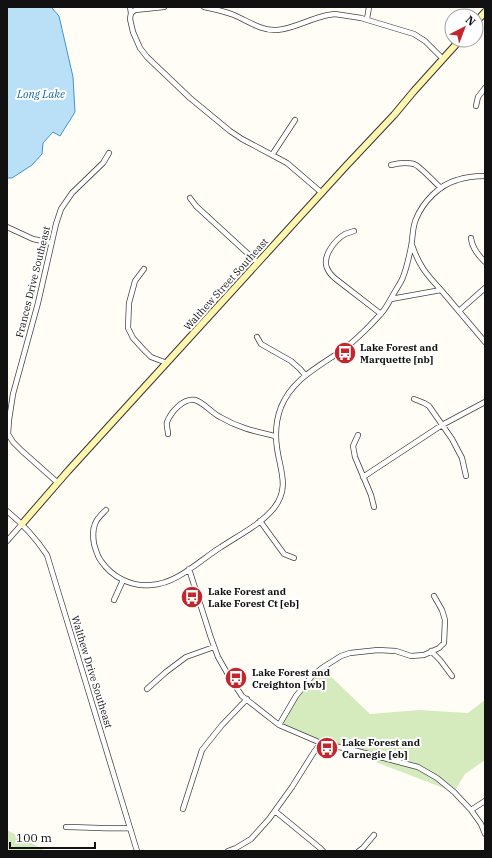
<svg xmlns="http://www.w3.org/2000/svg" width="492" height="858" viewBox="0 0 492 858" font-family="'IBM Plex Serif',serif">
<rect width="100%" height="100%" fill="#fffdf5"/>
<path fill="#d5ebbd" d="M 322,668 L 370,714 L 419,710 L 468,713 L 485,700 L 485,760 L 465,774 L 454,792 L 279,725 L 312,676 Z
M 7,830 L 46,851 L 7,851 Z"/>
<path fill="#b9e0f7" stroke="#3f96cf" d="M 7,7 L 51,7 L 59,16 L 73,77 L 75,112 L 60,136 L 53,132 L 43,143 L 42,154 L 32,165 L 12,178 L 7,178 Z"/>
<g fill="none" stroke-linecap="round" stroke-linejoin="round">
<g stroke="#444" stroke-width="6">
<path id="street" d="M 130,7 L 131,13 L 130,19 L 133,32 L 140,48 L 147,57 L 190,98 L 230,131 L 242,139 L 287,163 L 322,193
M 204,7 C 214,9 224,11 234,15 C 248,21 261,31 277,30 C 294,29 311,18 328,15 L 335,14 L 361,18 L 414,34 L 425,41 L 443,59
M 131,13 L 135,10 L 164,7
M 367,19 L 369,7
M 476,106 L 478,97 L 485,88
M 272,155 L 295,120
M 391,165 C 398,163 406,162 414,164 C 421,167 434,182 441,188
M 190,198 L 196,206 L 258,263
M 7,227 L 33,239 L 52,243
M 354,231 C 351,232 348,233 345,234 C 335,240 322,256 327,268 C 329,273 333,277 337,280 L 381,314
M 471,238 C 472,248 478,255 485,262
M 412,245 C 419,266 427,275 441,290
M 144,269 L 135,281 L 129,303 L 128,328 L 133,338 L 143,349 L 151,357 L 167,363
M 391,299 L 441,290 L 485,342
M 459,311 L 485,288
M 257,337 L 261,344 L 291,361 L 300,369 L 305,375
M 414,399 L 424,403 L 429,406 L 452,439 L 462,458 L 466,476
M 168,434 C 168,430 166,425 167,422 C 171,412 183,398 195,400 C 203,402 212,413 220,417 C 239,428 254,431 275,436
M 358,435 L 353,446 L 355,457 L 371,495 L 374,507
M 363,477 L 442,425 L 485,402
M 58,483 L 22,451 L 13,442 L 8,434 L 9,420 L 13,394 L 38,303 L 56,224 L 61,209 L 72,193 L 103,163 L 109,153
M 106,510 C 102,514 97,518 95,524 C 92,531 93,537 94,544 C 96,550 97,556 101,561 C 112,577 131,587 151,585 C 177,584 200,560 221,547 C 239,535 260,525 274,508 C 290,488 280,470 277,448 C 275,434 276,420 281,407 C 293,378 320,366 344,349 C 356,340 374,322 384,310 C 387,306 390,300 393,295 C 396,289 401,283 403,277 C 407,267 409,257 411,247 C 413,238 412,228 416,219 C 423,202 439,185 457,180 C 466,177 476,176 485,176
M 7,511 C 24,525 35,537 47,555 L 137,851
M 260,521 L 284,554 L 294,558
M 7,541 L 22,524
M 189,569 L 211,638 L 218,657 L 230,678 L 242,696 L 279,725 L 321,743 L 357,751 L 418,767 L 437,778 L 454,792 L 471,810 L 481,824 L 485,834
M 114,600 L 123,580
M 431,651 L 440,660 L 452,676
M 147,689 L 166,672 L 186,657 L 214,647
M 279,725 L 296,696 L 312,676 L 322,668 L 341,656 L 350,653 L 378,650 L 396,651 L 411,656 L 424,655 L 439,648 L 444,643 L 445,620 L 442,610 L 434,596
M 183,809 L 202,750 L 222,725 L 247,699
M 471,810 L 485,801
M 275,811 L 320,848 L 323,851
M 66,827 C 88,827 109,829 130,828
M 228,851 L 236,848 L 251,839 L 269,819 L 292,787 L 314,752 L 321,743
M 359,851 L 363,848 L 374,835"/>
</g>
<g stroke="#333" stroke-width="8">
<path id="secondary" d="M 476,22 L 485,12
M 22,524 L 68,471 L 346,166 L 394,115 L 414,91 L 460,40"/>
</g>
<use href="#street" stroke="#fff" stroke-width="4.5"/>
<use href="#secondary" stroke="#fff6b0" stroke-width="6"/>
</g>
<defs>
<g id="bus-disc" transform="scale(1.15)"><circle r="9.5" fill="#c4262e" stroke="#fff"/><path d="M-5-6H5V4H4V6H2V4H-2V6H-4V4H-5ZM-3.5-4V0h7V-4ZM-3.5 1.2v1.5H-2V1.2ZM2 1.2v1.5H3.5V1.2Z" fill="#fff"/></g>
</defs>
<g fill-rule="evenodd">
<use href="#bus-disc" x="345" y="353"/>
<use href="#bus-disc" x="192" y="597"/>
<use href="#bus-disc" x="236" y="678"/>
<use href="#bus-disc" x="327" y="748"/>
</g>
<g text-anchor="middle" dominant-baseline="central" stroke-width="4" stroke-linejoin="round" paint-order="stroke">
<g font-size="10" fill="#111" stroke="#fff">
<text transform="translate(33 282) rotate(-76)">Frances Drive Southeast</text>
<text transform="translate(226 284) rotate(-48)">Walthew Street Southeast</text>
<text transform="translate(92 672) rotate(73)">Walthew Drive Southeast</text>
</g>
<g font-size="10" font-weight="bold" fill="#111" stroke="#fff" text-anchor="start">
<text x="360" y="347">Lake Forest and<tspan x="360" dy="12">Marquette [nb]</tspan></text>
<text x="208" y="591">Lake Forest and<tspan x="208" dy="12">Lake Forest Ct [eb]</tspan></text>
<text x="252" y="672">Lake Forest and<tspan x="252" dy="12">Creighton [wb]</tspan></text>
<text x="342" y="742">Lake Forest and<tspan x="342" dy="12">Carnegie [eb]</tspan></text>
</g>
<g font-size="11" font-style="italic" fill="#1768a6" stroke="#fff">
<text x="41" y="94">Long Lake</text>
</g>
</g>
<rect width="492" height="858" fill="none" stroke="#111111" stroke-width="16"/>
<g transform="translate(464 28) rotate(42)"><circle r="19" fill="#ffffff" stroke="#a0a0a0"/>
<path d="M0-3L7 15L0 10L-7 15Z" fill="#c4262e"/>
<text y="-6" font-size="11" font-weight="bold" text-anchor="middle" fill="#111111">N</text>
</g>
<path d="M10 842v6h85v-6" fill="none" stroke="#111111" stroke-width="2"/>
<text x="16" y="842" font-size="12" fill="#111111" stroke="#ffffff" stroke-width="3" paint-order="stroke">100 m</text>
</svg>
